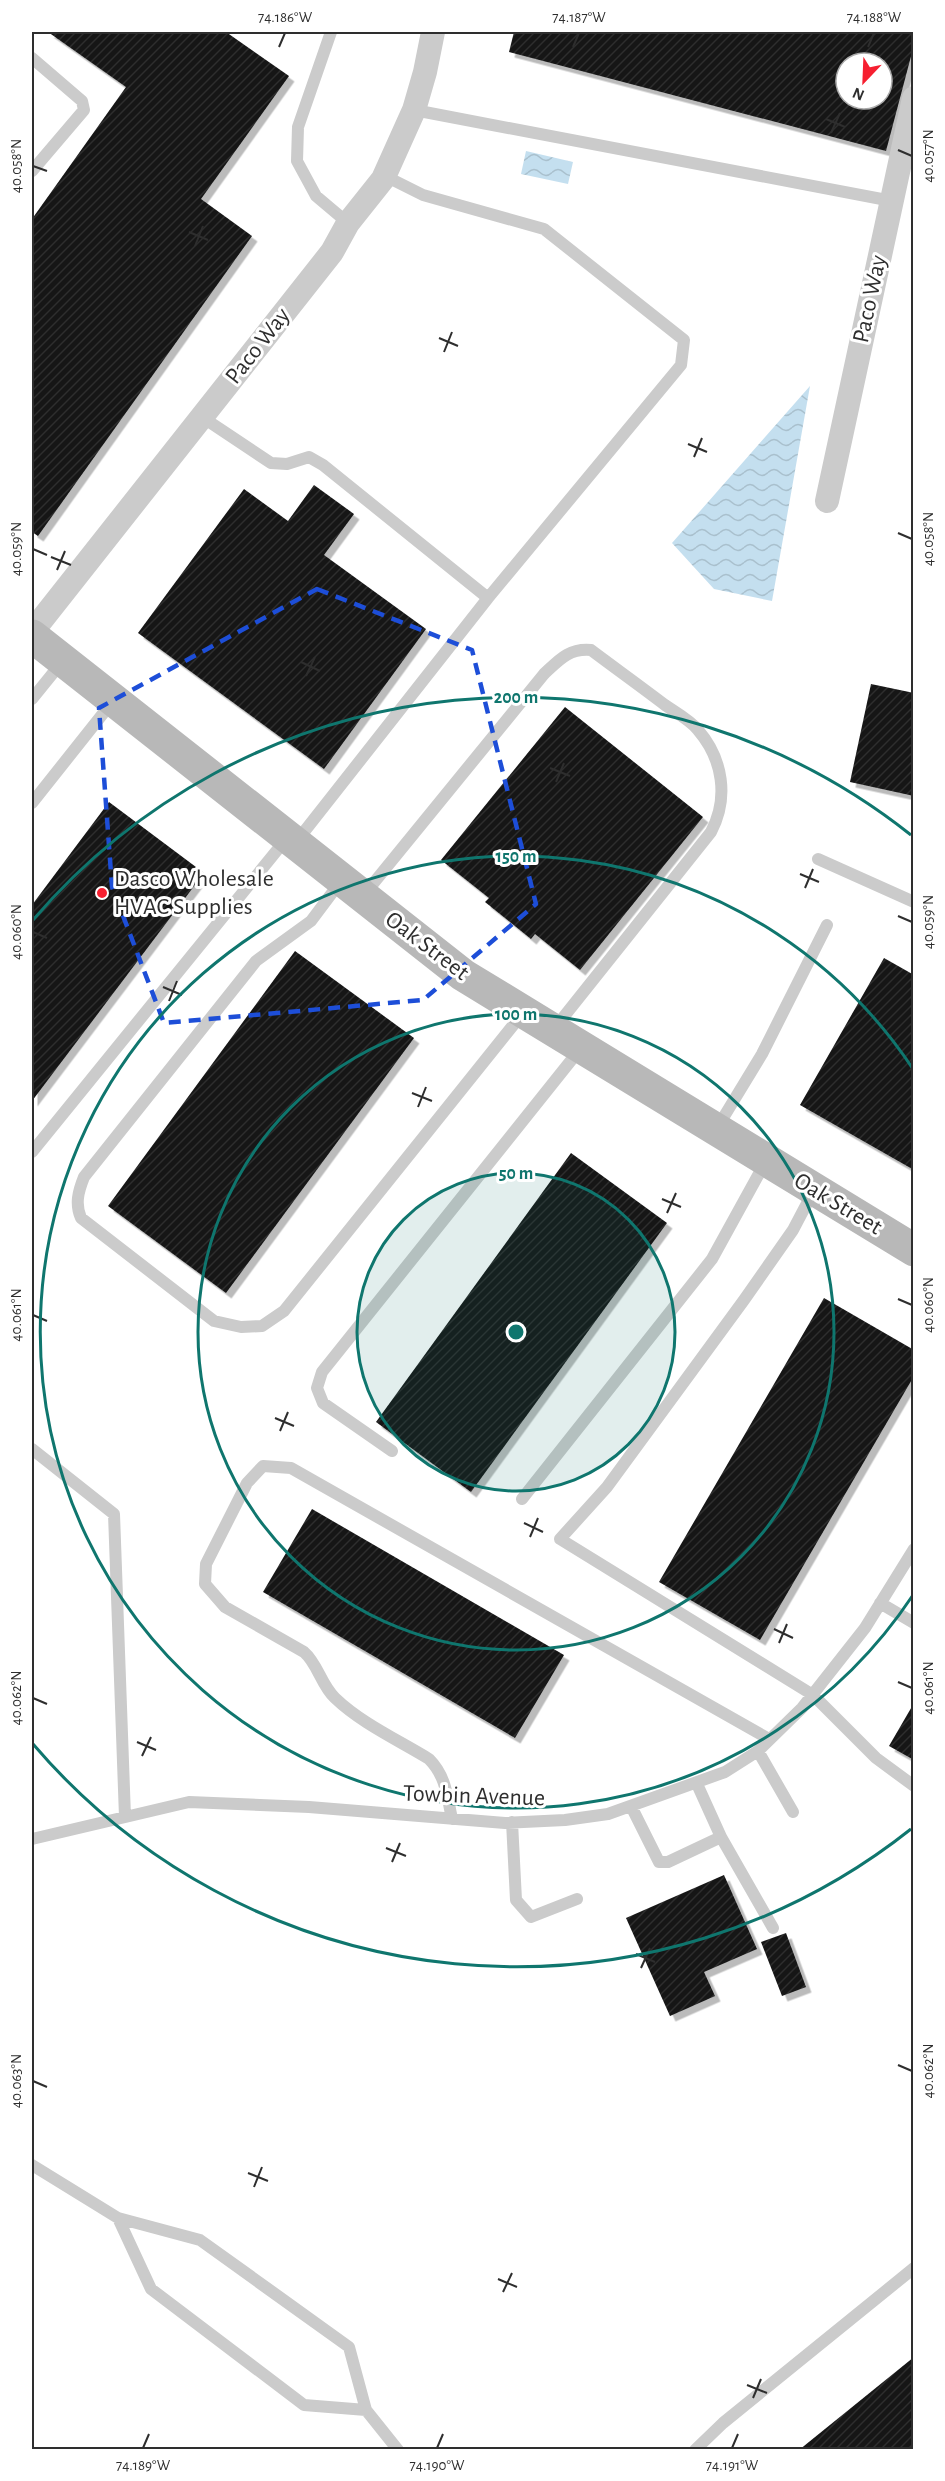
<svg xmlns="http://www.w3.org/2000/svg" width="945" height="2481" viewBox="0 0 945 2481" font-family="'Alegreya Sans',sans-serif">
<defs>
<pattern id="water-waves" width="16" height="10" patternUnits="userSpaceOnUse" patternTransform="scale(1.5)"><rect width="16" height="10" fill="#c4dfef"/><path d="M0 5q4-4 8 0t8 0" fill="none" stroke="#a9c0cd"/></pattern>
<pattern id="building-hatch" width="6" height="6" patternUnits="userSpaceOnUse" patternTransform="scale(1.5)"><rect width="6" height="6" fill="#151515"/><path d="M-1 1l2-2M0 6l6-6M5 7l2-2" fill="none" stroke="#2f2f2f"/></pattern>
<filter id="shadow"><feDropShadow dx="5.5" dy="5.5" stdDeviation="0" flood-color="#0004"/></filter>
</defs>
<rect width="100%" height="100%" fill="#fff"/>
<path fill="url(#water-waves)" d="M 526,151 L 573,162 L 568,184 L 521,174 Z
M 810,386 L 772,601 L 714,589 L 672,543 Z"/>
<path fill="url(#building-hatch)" fill-rule="evenodd" filter="url(#shadow)" d="M 48,32 L 226,32 L 289,76 L 201,199 L 252,236 L 38,536 L 32,532 L 32,219 L 126,87 Z
M 514,32 L 914,32 L 914,45 L 886,151 L 509,52 ZM 846,63 L 882,63 L 882,99 L 846,99 Z
M 314,485 L 354,514 L 324,555 L 426,629 L 324,769 L 138,633 L 244,489 L 288,521 Z
M 871,684 L 914,693 L 914,796 L 850,782 Z
M 565,707 L 703,817 L 580,970 L 535,934 L 531,939 L 485,902 L 489,898 L 441,860 Z
M 109,802 L 204,873 L 32,1101 L 32,905 Z
M 295,951 L 414,1038 L 226,1293 L 108,1206 Z
M 884,958 L 914,975 L 914,1170 L 800,1105 Z
M 571,1153 L 667,1223 L 471,1492 L 376,1422 Z
M 824,1298 L 914,1350 L 914,1376 L 760,1640 L 659,1582 Z
M 312,1509 L 564,1655 L 515,1738 L 263,1592 Z
M 914,1703 L 914,1760 L 889,1746 Z
M 724,1875 L 757,1949 L 704,1972 L 715,1996 L 670,2016 L 626,1918 Z
M 786,1933 L 806,1987 L 782,1996 L 761,1942 Z
M 914,2357 L 914,2450 L 799,2450 Z"/>
<g fill="none" stroke-linecap="round" stroke-linejoin="round">
<path stroke="#cbcbcb" stroke-width="12" d="M 331,32 L 298,127 L 297,161 L 316,196 L 348,223
M 32,58 L 82,101 L 84,110 L 32,171
M 414,110 L 892,201
M 202,417 L 271,463 L 287,464 L 309,457 L 323,465 L 488,598
M 32,699 L 62,662
M 32,803 L 113,701
M 296,842 L 488,598 L 681,365 L 684,340 L 544,229 L 423,195 L 385,176
M 818,859 L 914,902
M 341,881 L 311,921 L 256,961 L 84,1177 C 78,1192 75,1204 81,1218 L 214,1321 L 241,1327 L 262,1326 L 284,1311 L 523,1013
M 363,896 L 544,674 C 559,660 569,648 591,650 C 615,668 640,686 665,705 C 675,712 690,720 698,730 C 723,759 729,798 711,832 L 554,1029
M 717,1128 L 762,1054 L 827,925
M 32,1152 L 287,838
M 814,1190 L 793,1230 L 744,1300 L 607,1487 L 560,1539 L 813,1695 L 876,1758 L 914,1786
M 32,1449 L 114,1514 L 125,1817
M 392,1451 L 323,1403 L 317,1388 L 322,1372 L 581,1048
M 522,1499 L 712,1259 L 766,1161
M 880,1603 L 914,1623
M 758,1751 L 793,1812
M 697,1784 L 721,1837 L 773,1928
M 631,1806 L 659,1862 L 668,1862 L 721,1837
M 452,1819 C 447,1796 446,1776 429,1759 C 398,1740 361,1723 335,1698 C 321,1685 318,1664 304,1652 L 225,1607 L 205,1584 L 206,1564 L 247,1483 L 263,1466 L 291,1468 L 769,1739
M 512,1822 L 516,1900 L 531,1917 L 577,1899
M 32,1839 L 189,1802 L 309,1807 L 505,1823 L 565,1820 L 608,1814 L 725,1772 L 758,1751 L 802,1708 L 865,1628 L 914,1549
M 32,2165 L 118,2218 L 200,2240 L 349,2347 L 366,2410 L 398,2450
M 118,2218 L 151,2289 L 304,2405 L 366,2410
M 695,2450 L 723,2423 L 914,2268"/>
<path stroke="#cbcbcb" stroke-width="24" d="M 827,501 L 914,98
M 32,632 L 332,252 L 348,223 L 383,179 L 414,110 L 425,72 L 433,32"/>
<path stroke="#b8b8b8" stroke-width="33" d="M 32,636 L 463,975 L 914,1250"/>
</g>
<path fill="none" stroke="#1d4ed8" stroke-width="4.5" stroke-dasharray="12 8" stroke-linejoin="round" d="M 317,589 L 472,650 L 536,904 L 423,1000 L 164,1023 L 112,887 L 99,708 Z"/>
<path fill="none" stroke="#2e2e2e" stroke-width="2" d="M 279,47 L 285,33M 573,47 L 579,33M 868,47 L 874,33M 826,119 L 845,127M 831,133 L 840,113M 898,150 L 912,156M 33,166 L 47,171M 189,232 L 208,240M 195,246 L 203,226M 439,338 L 458,346M 444,352 L 452,332M 688,444 L 707,452M 694,457 L 702,438M 898,533 L 912,539M 33,549 L 47,555M 51,557 L 71,565M 57,570 L 65,551M 301,662 L 320,671M 306,676 L 315,657M 550,768 L 570,776M 556,782 L 564,763M 800,874 L 819,882M 805,888 L 813,869M 898,916 L 912,922M 33,932 L 47,938M 163,987 L 182,995M 169,1001 L 177,981M 412,1093 L 432,1101M 418,1107 L 426,1087M 662,1199 L 681,1207M 667,1213 L 676,1193M 898,1299 L 912,1305M 33,1315 L 47,1321M 275,1418 L 294,1426M 280,1431 L 288,1412M 524,1523 L 543,1532M 530,1537 L 538,1518M 774,1629 L 793,1638M 779,1643 L 787,1624M 898,1682 L 912,1688M 33,1698 L 47,1704M 137,1742 L 156,1750M 142,1756 L 151,1737M 386,1848 L 406,1856M 392,1862 L 400,1843M 636,1954 L 655,1962M 641,1968 L 650,1948M 898,2065 L 912,2071M 33,2081 L 47,2087M 248,2173 L 268,2181M 254,2187 L 262,2167M 498,2279 L 517,2287M 503,2292 L 512,2273M 747,2385 L 767,2393M 753,2398 L 761,2379M 143,2448 L 149,2434M 437,2448 L 443,2434M 732,2448 L 738,2434"/>
<circle cx="516" cy="1332" r="159" fill="#0f766e" fill-opacity=".12"/>
<g fill="none" stroke="#0f766e" stroke-width="3">
<circle cx="516" cy="1332" r="159"/>
<circle cx="516" cy="1332" r="318"/>
<path d="M913 1595A476 476 0 1 1 913 1069"/>
<path d="M911 1829A635 635 0 0 1 33 1744M33 920A635 635 0 0 1 911 835"/>
</g>
<circle fill="#f61f30" stroke="#fff" stroke-width="2" cx="102" cy="893" r="6"/>
<g text-anchor="middle" dominant-baseline="central" stroke-width="6" stroke-linejoin="round" paint-order="stroke">
<g font-size="24" fill="#2e2e2e" stroke="#fff">
<text transform="translate(870 299) rotate(-78)">Paco Way</text>
<text transform="translate(258 346) rotate(-52)">Paco Way</text>
<text transform="translate(427 946) rotate(37)">Oak Street</text>
<text transform="translate(838 1204) rotate(31)">Oak Street</text>
<text transform="translate(474 1796) rotate(2)">Towbin Avenue</text>
</g>
<g font-size="24" fill="#2e2e2e" stroke="#fff" text-anchor="start">
<text x="114" y="879">Dasco Wholesale<tspan x="114" dy="28">HVAC Supplies</tspan></text>
</g>
</g>
<circle cx="516" cy="1332" r="9" fill="#0f766e" stroke="#fff" stroke-width="3"/>
<g font-size="18" text-anchor="middle" font-weight="bold" fill="#0f766e" stroke="#fff" stroke-width="6" stroke-linejoin="round" paint-order="stroke">
<text x="516" y="703">200 m</text>
<text x="516" y="862">150 m</text>
<text x="516" y="1020">100 m</text>
<text x="516" y="1179">50 m</text>
</g>
<rect width="945" height="2481" fill="none" stroke="#ffffff" stroke-width="66"/>
<g transform="translate(864 81) rotate(203)"><circle r="28" fill="#ffffff" stroke="#ababab" stroke-width="1.5"/>
<path d="M0-4.5L10 22L0 15L-10 22Z" fill="#f61f30"/>
<text y="-9" font-size="16" font-weight="bold" text-anchor="middle" fill="#2e2e2e">N</text>
</g>
<rect x="33" y="33" width="879" height="2415" fill="none" stroke="#2e2e2e" stroke-width="2"/>
<g font-size="15" text-anchor="middle" fill="#2e2e2e">
<text x="285" y="22">74.186°W</text>
<text x="579" y="22">74.187°W</text>
<text x="874" y="22">74.188°W</text>
<text transform="translate(928 156) rotate(-90)" y="5">40.057°N</text>
<text transform="translate(16 166) rotate(-90)" y="5">40.058°N</text>
<text transform="translate(928 539) rotate(-90)" y="5">40.058°N</text>
<text transform="translate(16 549) rotate(-90)" y="5">40.059°N</text>
<text transform="translate(928 922) rotate(-90)" y="5">40.059°N</text>
<text transform="translate(16 932) rotate(-90)" y="5">40.060°N</text>
<text transform="translate(928 1305) rotate(-90)" y="5">40.060°N</text>
<text transform="translate(16 1315) rotate(-90)" y="5">40.061°N</text>
<text transform="translate(928 1688) rotate(-90)" y="5">40.061°N</text>
<text transform="translate(16 1698) rotate(-90)" y="5">40.062°N</text>
<text transform="translate(928 2071) rotate(-90)" y="5">40.062°N</text>
<text transform="translate(16 2081) rotate(-90)" y="5">40.063°N</text>
<text x="143" y="2470">74.189°W</text>
<text x="437" y="2470">74.190°W</text>
<text x="732" y="2470">74.191°W</text>
</g>
</svg>
